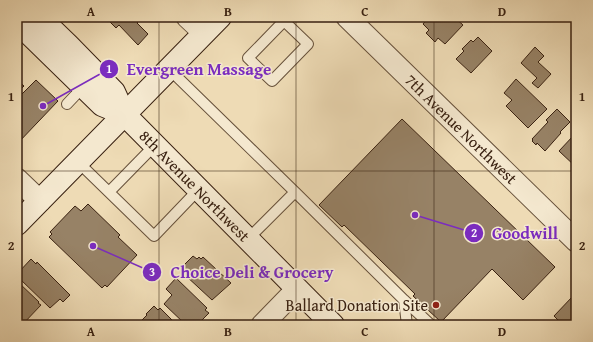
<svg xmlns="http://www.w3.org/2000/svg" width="593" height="342" viewBox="0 0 593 342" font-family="'Gentium Book Plus',serif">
<rect width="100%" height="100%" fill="#eedbb5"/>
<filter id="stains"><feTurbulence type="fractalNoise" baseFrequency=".005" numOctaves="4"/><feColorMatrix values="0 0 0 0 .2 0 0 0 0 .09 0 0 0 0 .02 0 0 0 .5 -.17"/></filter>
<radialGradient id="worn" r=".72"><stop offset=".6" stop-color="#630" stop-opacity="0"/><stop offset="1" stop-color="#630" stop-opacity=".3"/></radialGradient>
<path fill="#978266" stroke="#392111" d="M 109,17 L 142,17 L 137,23 L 148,34 L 138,45 L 119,25 L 116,28 L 107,19 Z
M 396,17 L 412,17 L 407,22 L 402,17 L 399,20 Z
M 429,17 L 454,17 L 463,25 L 445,44 L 438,38 L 435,42 L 426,33 L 429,30 L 423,24 Z
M 478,37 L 492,51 L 471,73 L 456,59 L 464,51 L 462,49 L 471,40 L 473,42 Z
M 535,47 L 544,56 L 538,62 L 551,74 L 538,88 L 532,83 L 537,78 L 521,63 Z
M 516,79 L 547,109 L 528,128 L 506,106 L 512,100 L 504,93 Z
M 17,80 L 24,86 L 17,93 Z
M 36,80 L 58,101 L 17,144 L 17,99 Z
M 557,109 L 570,122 L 560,132 L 561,133 L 545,151 L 537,143 L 536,145 L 532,141 L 533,140 L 532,139 L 548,122 L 546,120 Z
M 402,119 L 555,267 L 523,300 L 492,269 L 441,322 L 413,296 L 415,294 L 344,225 L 342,227 L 319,205 Z
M 574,135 L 576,137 L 576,167 L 559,151 Z
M 88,204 L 120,235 L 118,237 L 137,255 L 107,287 L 105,285 L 102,288 L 49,237 L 52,234 L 50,232 L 75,206 L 81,211 Z
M 193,256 L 197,259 L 199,257 L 201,259 L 203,257 L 231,283 L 212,300 L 185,275 L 187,273 L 181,268 Z
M 31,259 L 36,264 L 37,262 L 70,295 L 63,302 L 60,299 L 50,308 L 20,279 L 22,277 L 18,273 Z
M 176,278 L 207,308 L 205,310 L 209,313 L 197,325 L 186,325 L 164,304 L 172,295 L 166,289 Z
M 18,282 L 39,302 L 38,303 L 41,305 L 22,325 L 19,322 L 18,324 L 17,323 L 17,283 Z
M 576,294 L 576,316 L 567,325 L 563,325 L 554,316 L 573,296 L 574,297 Z
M 154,306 L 158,310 L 160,308 L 177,325 L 142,325 L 143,324 L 140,322 L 147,315 L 146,314 Z"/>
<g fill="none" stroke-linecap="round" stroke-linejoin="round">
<g stroke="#66503a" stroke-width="12">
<path id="lane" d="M 284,21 L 308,44 L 272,81 L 248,58 L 284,21 L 288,17
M 169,69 L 295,192 L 248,239
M 67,104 L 83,87
M 78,162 L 154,236 L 199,189
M 109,192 L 155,145
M 295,192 L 404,300 L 431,325
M 404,300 L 407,325"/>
</g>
<g stroke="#66503a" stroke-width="23">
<g id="street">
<path d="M 187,17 L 204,33"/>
<path id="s1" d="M 347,17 L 576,241"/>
<path d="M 17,179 L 40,201"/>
<path d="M 262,325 L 297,289"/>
</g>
</g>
<g stroke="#392111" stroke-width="24">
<g id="secondary">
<path id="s2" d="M 39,17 L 69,46 L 114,92 L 124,114 L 333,325"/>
<path d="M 17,22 L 102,105 L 124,114"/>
<path d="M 17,224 L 220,17"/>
</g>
</g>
<use href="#lane" stroke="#f4e8cf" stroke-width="10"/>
<use href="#street" stroke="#f4e8cf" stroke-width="21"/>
<use href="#secondary" stroke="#f4e8cf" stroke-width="22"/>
</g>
<path fill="none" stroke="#392111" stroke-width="1" stroke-opacity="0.55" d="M 159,17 L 159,325M 296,17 L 296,325M 434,17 L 434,325M 17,171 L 576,171"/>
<circle fill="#8f2418" stroke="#f4e8cf" stroke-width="1.5" cx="436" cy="305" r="4"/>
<g text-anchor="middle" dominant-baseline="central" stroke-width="3" stroke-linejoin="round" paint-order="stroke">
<g font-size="16" fill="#392111" stroke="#f4e8cf">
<text stroke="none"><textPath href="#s1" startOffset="160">7th Avenue Northwest</textPath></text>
<text stroke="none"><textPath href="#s2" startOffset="231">8th Avenue Northwest</textPath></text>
</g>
<g font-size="16" fill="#392111" stroke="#f4e8cf" text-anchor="end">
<text x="428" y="305">Ballard Donation Site</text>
</g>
</g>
<path fill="none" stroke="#7b2cbf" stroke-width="1.5" d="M43 106L109 69M415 215L474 233M93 246L152 272"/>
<g fill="#7b2cbf" stroke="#f4e8cf" stroke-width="1.5">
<circle cx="43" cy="106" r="4"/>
<circle cx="415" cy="215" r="4"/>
<circle cx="93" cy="246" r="4"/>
<circle cx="109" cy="69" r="10"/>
<circle cx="474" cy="233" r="10"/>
<circle cx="152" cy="272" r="10"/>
</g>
<g font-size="12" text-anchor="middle" font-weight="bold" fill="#fff">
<text x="109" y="73">1</text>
<text x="474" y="237">2</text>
<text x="152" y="276">3</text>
</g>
<g font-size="17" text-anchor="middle" font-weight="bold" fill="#7b2cbf" stroke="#f4e8cf" stroke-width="3" stroke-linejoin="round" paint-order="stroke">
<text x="199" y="75">Evergreen Massage</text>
<text x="525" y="239">Goodwill</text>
<text x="252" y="278">Choice Deli &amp; Grocery</text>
</g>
<rect width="593" height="342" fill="none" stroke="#eedbb5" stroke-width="44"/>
<rect x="22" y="22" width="549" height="298" fill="none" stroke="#392111" stroke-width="1.5"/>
<g font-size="13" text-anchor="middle" font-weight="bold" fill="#392111">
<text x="91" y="16">A</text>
<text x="228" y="16">B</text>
<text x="365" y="16">C</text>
<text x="502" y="16">D</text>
<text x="11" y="101">1</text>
<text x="582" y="101">1</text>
<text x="11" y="250">2</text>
<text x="582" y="250">2</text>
<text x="91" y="336">A</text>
<text x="228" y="336">B</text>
<text x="365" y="336">C</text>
<text x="502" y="336">D</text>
</g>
<rect width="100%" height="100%" filter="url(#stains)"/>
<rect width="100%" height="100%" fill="url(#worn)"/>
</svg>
